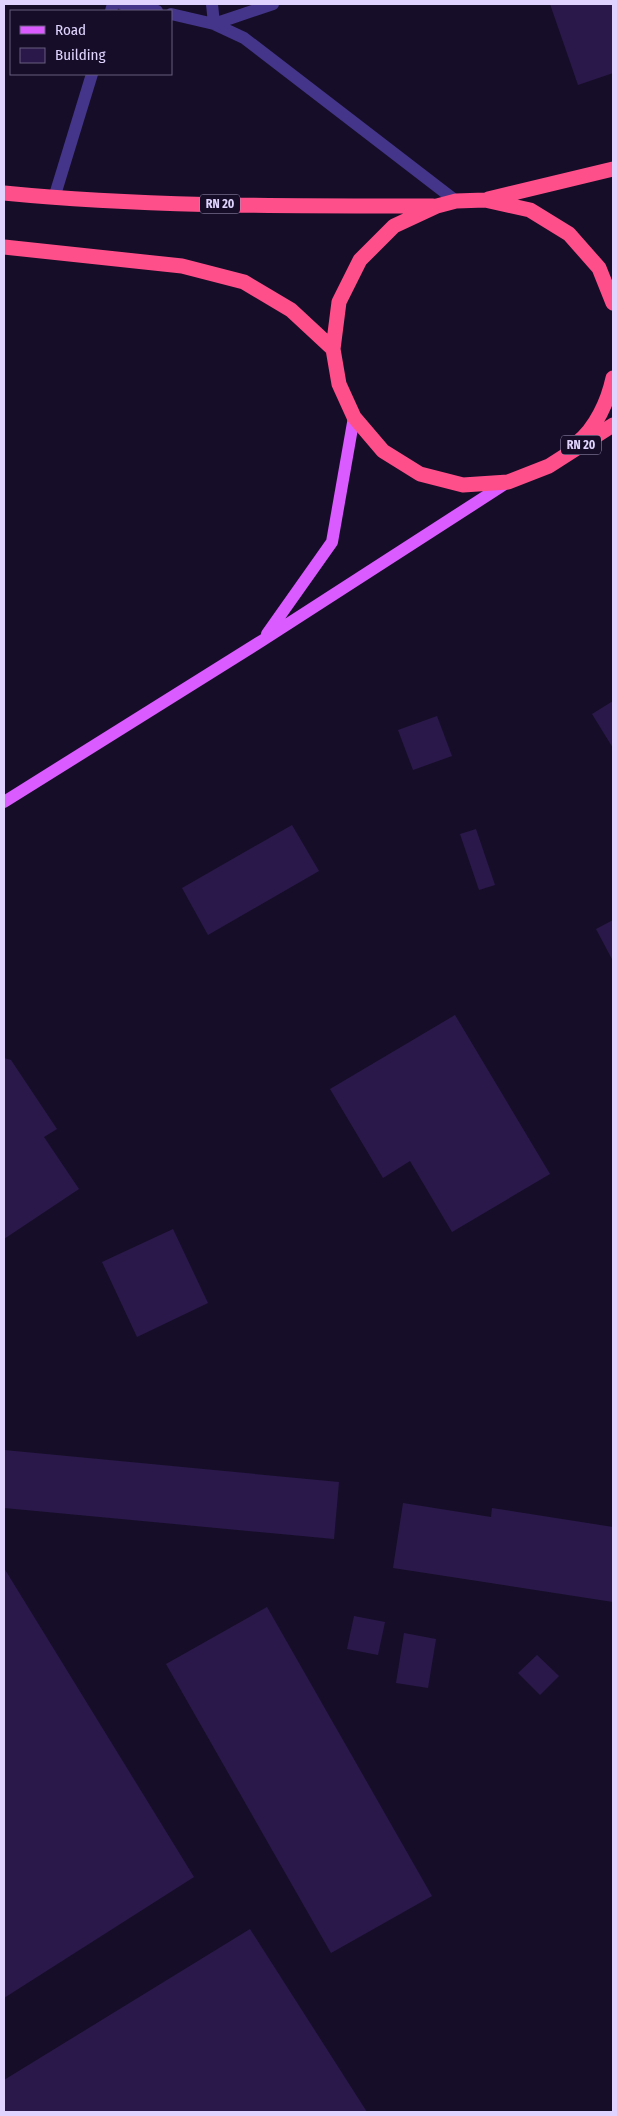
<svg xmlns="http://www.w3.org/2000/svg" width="617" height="2116" viewBox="0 0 617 2116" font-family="'Fira Sans Condensed',sans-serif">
<rect width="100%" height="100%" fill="#160e28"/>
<path fill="#2a184a" d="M 550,4 L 612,4 L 613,73 L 578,85 Z
M 613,701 L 613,748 L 592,714 Z
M 437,716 L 452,756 L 413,770 L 398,730 Z
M 292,825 L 319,871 L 208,935 L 182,888 Z
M 476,829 L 495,885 L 479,890 L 460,834 Z
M 613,920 L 613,961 L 596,929 Z
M 455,1015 L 550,1174 L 452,1232 L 410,1161 L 383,1178 L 330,1089 Z
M 4,1058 L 11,1060 L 57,1129 L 44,1137 L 79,1189 L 4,1239 Z
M 173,1229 L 208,1303 L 137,1337 L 102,1262 Z
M 4,1450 L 339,1482 L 334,1539 L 4,1508 Z
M 403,1503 L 491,1517 L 492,1508 L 613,1527 L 613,1602 L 393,1568 Z
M 4,1568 L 194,1877 L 4,1998 Z
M 267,1607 L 432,1896 L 331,1953 L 166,1664 Z
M 354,1616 L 385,1622 L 378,1655 L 347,1649 Z
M 404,1633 L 436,1639 L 428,1688 L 396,1683 Z
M 537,1655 L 559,1676 L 540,1695 L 518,1673 Z
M 250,1929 L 367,2112 L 4,2112 L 4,2080 Z"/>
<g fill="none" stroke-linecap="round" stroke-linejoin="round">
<path stroke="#45358a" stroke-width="12" d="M 122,4 L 157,11
M 212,4 L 214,24
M 111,11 L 113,4
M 171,14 L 214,24 L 244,38 L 456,201
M 214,24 L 273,4
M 54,198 L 92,74"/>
<path stroke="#da5bff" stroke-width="12" d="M 267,634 L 332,542 L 354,417
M 4,802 L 263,640 L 508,482"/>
<path stroke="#ff4f8a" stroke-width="15" d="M 4,193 C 146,207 290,206 433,206
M 488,199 L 613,169
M 4,247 L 182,266 L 244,282 L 291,310 L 333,349
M 613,303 L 599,268 L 569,234 L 530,210 L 485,200 L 456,201 L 437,206 L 394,226 L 360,260 L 339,302 L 333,349 L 339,384 L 354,417 L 383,451 L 420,474 L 463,485 L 508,482 L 549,466 L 613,425
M 577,443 C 596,428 608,401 613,378"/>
</g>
<g text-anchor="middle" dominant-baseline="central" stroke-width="4" stroke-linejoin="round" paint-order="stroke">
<g fill="#160e28" stroke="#a399be" stroke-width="1">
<rect x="200" y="194.5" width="40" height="19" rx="4"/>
<rect x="561" y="435.5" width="40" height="19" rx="4"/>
</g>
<g font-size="12" font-weight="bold" fill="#e0d4ff">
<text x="220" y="204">RN 20</text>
<text x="581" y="445">RN 20</text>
</g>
</g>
<rect width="617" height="2116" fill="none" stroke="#e0d4ff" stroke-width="10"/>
<rect x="10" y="10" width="162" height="65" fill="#160e28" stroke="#675d7e"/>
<rect x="20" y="26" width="25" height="8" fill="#da5bff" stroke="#675d7e"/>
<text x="55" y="35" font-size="15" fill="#e0d4ff">Road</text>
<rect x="20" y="48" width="25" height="15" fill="#2a184a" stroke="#675d7e"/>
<text x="55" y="60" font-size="15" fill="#e0d4ff">Building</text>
</svg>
